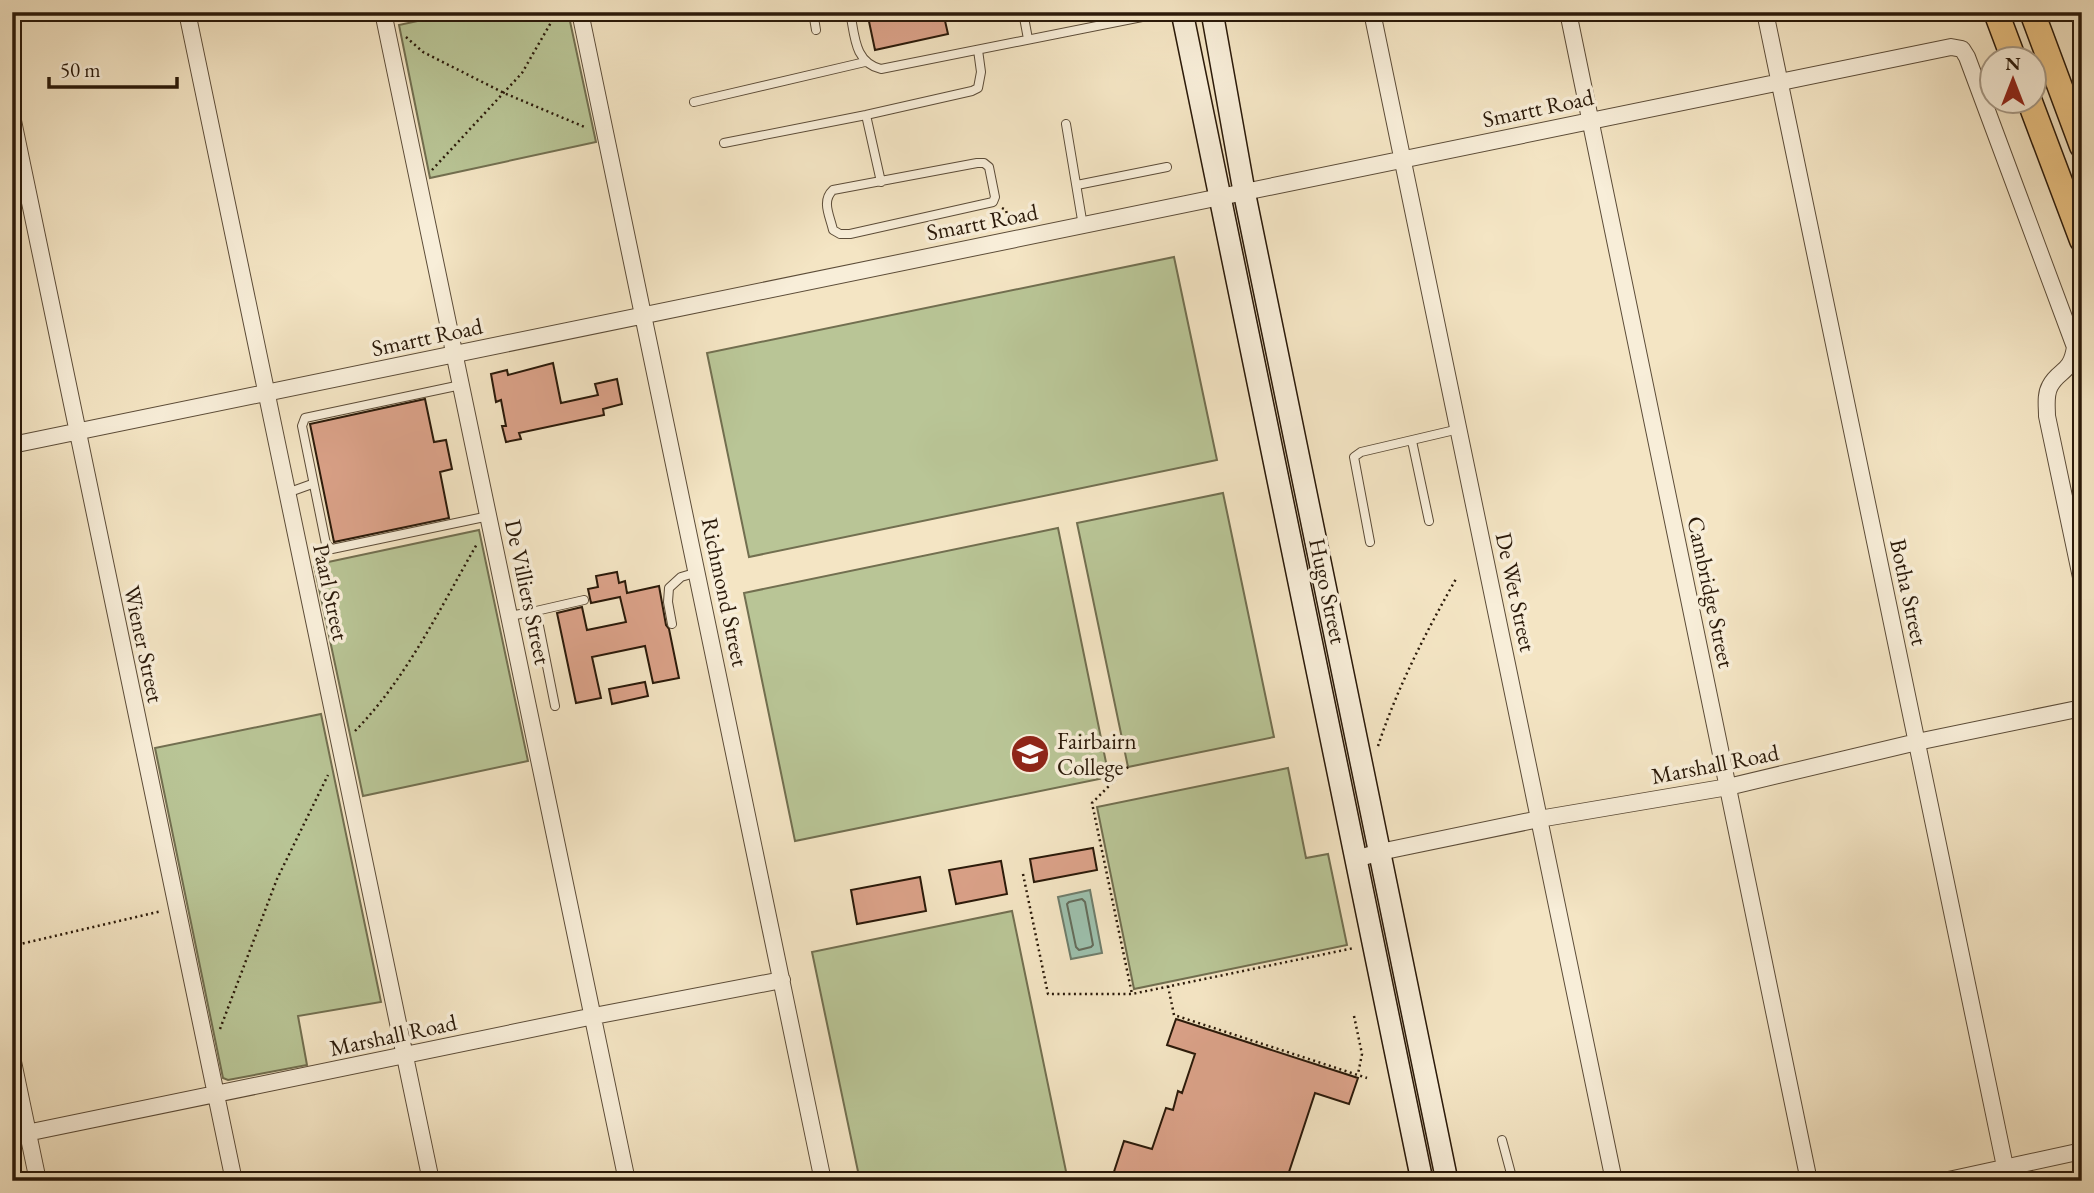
<svg xmlns="http://www.w3.org/2000/svg" width="2094" height="1193" viewBox="0 0 2094 1193" font-family="'EB Garamond',serif">
<rect width="100%" height="100%" fill="#f4e5c4"/>
<filter id="stains"><feTurbulence type="fractalNoise" baseFrequency=".00286" numOctaves="4"/><feColorMatrix values="0 0 0 0 .2 0 0 0 0 .09 0 0 0 0 .02 0 0 0 .5 -.17"/></filter>
<radialGradient id="worn" r=".72"><stop offset=".6" stop-color="#630" stop-opacity="0"/><stop offset="1" stop-color="#630" stop-opacity=".3"/></radialGradient>
<path fill="#b9c596" stroke="#726f50" stroke-width="2" d="M 459,12 L 568,12 L 596,142 L 430,178 L 399,25 Z
M 1174,257 L 1217,460 L 749,557 L 707,353 Z
M 1223,493 L 1274,737 L 1128,767 L 1077,523 Z
M 1058,528 L 1109,777 L 795,841 L 744,593 Z
M 479,530 L 528,761 L 363,796 L 314,565 Z
M 321,714 L 381,1002 L 298,1016 L 307,1065 L 228,1080 L 223,1078 L 155,748 Z
M 1288,768 L 1306,858 L 1328,854 L 1347,945 L 1134,989 L 1097,807 Z
M 1012,911 L 1068,1181 L 860,1181 L 812,952 Z"/>
<path fill="#9dc0ad" stroke="#6f7d6b" stroke-width="2" d="M 1090,890 L 1102,953 L 1071,959 L 1058,897 Z"/>
<g fill="none" stroke-linecap="round" stroke-linejoin="round">
<path stroke="#646c5b" stroke-width="2" d="M 1082,899 L 1085,902 L 1093,945 L 1091,947 L 1079,950 L 1076,947 L 1067,904 L 1069,902 Z"/>
</g>
<path fill="#dba289" stroke="#2a1909" stroke-width="2" d="M 867,12 L 943,12 L 948,34 L 875,50 Z
M 553,363 L 561,403 L 598,395 L 595,384 L 617,379 L 622,404 L 603,409 L 604,415 L 519,433 L 521,439 L 506,442 L 502,426 L 506,426 L 501,400 L 496,402 L 491,374 L 507,370 L 508,375 Z
M 425,399 L 434,442 L 446,440 L 452,469 L 440,472 L 449,518 L 334,542 L 310,424 Z
M 617,572 L 619,583 L 625,581 L 627,593 L 659,586 L 666,625 L 669,629 L 679,678 L 653,683 L 645,646 L 592,657 L 601,698 L 576,703 L 557,613 L 582,607 L 587,630 L 626,622 L 620,597 L 591,603 L 588,589 L 598,587 L 596,576 Z
M 645,682 L 648,696 L 612,704 L 609,689 Z
M 1093,848 L 1097,870 L 1034,882 L 1030,859 Z
M 1001,861 L 1007,894 L 956,904 L 949,870 Z
M 920,877 L 926,911 L 857,924 L 851,890 Z
M 1176,1019 L 1358,1078 L 1349,1104 L 1315,1093 L 1286,1181 L 1111,1181 L 1124,1141 L 1152,1149 L 1166,1108 L 1173,1110 L 1178,1091 L 1182,1093 L 1195,1054 L 1167,1045 Z"/>
<g fill="none" stroke-linecap="round" stroke-linejoin="round">
<g stroke="#5c4c38" stroke-width="10">
<path id="lane" d="M 649,12 L 654,12
M 813,12 L 816,30
M 850,12 C 855,36 854,62 881,69 L 1167,12
M 1023,12 L 1028,39
M 694,102 L 865,62
M 866,115 L 881,182
M 1066,124 L 1083,226
M 724,143 L 866,115 L 972,91 L 978,88 L 981,72 L 978,50
M 977,163 L 984,163 L 989,167 L 995,197 L 993,202 L 850,234 L 840,234 L 833,230 C 830,216 821,201 833,190 Z
M 1077,185 L 1167,167
M 461,385 L 305,418 L 302,426 L 326,544 L 332,549 L 489,516
M 1412,441 L 1429,521
M 287,493 L 312,484
M 1370,542 L 1354,457 L 1361,452 L 1459,429
M 510,616 L 536,611
M 672,624 L 668,602 L 669,588 L 681,577 L 698,572
M 555,706 L 536,611 L 584,600
M 1502,1140 L 1513,1181"/>
</g>
<g stroke="#5c4c38" stroke-width="18">
<path id="street" d="M 187,12 L 431,1181
M 383,12 L 627,1181
M 580,12 L 823,1181
M 1372,12 L 1614,1181
M 1568,12 L 1809,1181
M 1765,12 L 2008,1181
M 12,116 L 234,1181
M 12,445 L 1951,47 L 1962,49 L 1967,57 L 2075,347 C 2071,374 2059,369 2050,386 C 2045,395 2047,406 2047,416 L 2082,582
M 1356,859 L 1380,852 L 1539,819 L 1728,787 L 1917,742 L 2082,708
M 12,1057 L 38,1181
M 12,1136 L 594,1016 L 782,980
M 1944,1181 L 2082,1151"/>
</g>
<g stroke="#2a1909" stroke-width="24">
<path id="secondary" d="M 1182,12 L 1422,1181
M 1212,12 L 1244,191 L 1447,1181"/>
</g>
<g stroke="#2a1909" stroke-width="27">
<path id="primary" d="M 1996,12 L 2014,60
M 2032,12 L 2082,146
M 2030,102 L 2082,240"/>
</g>
<path stroke="#2a1909" stroke-width="2.5" stroke-dasharray="2 3.5" stroke-linecap="butt" d="M 406,37 L 423,52 L 504,93 L 587,128
M 432,170 L 522,73 L 557,12
M 1002,208 L 1006,210 L 1009,223
M 355,731 C 407,678 440,608 477,544
M 1378,746 C 1397,688 1426,632 1456,579
M 1128,767 L 1092,803 L 1132,994
M 1023,874 L 1048,994 L 1132,994 L 1354,948
M 12,946 L 162,911
M 1168,986 L 1174,1015 L 1367,1078
M 1354,1016 L 1362,1054 L 1358,1074
M 220,1029 L 277,879 L 328,775
M 1110,1181 L 1112,1180"/>
<use href="#lane" stroke="#f8eed9" stroke-width="8"/>
<use href="#street" stroke="#f8eed9" stroke-width="16"/>
<use href="#secondary" stroke="#f8eed9" stroke-width="21"/>
<use href="#primary" stroke="#eac282" stroke-width="24"/>
</g>
<defs>
<g id="school-disc" transform="scale(2.0125)"><circle r="9.5" fill="#8f2418" stroke="#f8eed9"/><path d="M0-5L7-2L0 1L-7-2ZM-4 1L0 2.5L4 1V4Q0 6-4 4Z" fill="#fff"/></g>
</defs>
<g fill-rule="evenodd">
<use href="#school-disc" x="1030" y="754"/>
</g>
<g text-anchor="middle" dominant-baseline="central" stroke-width="7" stroke-linejoin="round" paint-order="stroke">
<g font-size="23" fill="#2a1909" stroke="#f8eed9">
<text transform="translate(1538 108) rotate(-12)">Smartt Road</text>
<text transform="translate(982 222) rotate(-11)">Smartt Road</text>
<text transform="translate(427 337) rotate(-12)">Smartt Road</text>
<text transform="translate(1328 591) rotate(78)">Hugo Street</text>
<text transform="translate(331 592) rotate(78)">Paarl Street</text>
<text transform="translate(528 592) rotate(78)">De Villiers Street</text>
<text transform="translate(725 592) rotate(78)">Richmond Street</text>
<text transform="translate(1516 592) rotate(78)">De Wet Street</text>
<text transform="translate(1711 592) rotate(78)">Cambridge Street</text>
<text transform="translate(1909 592) rotate(78)">Botha Street</text>
<text transform="translate(144 644) rotate(78)">Wiener Street</text>
<text transform="translate(1715 764) rotate(-11)">Marshall Road</text>
<text transform="translate(393 1035) rotate(-12)">Marshall Road</text>
</g>
<g font-size="23" fill="#2a1909" stroke="#f8eed9" text-anchor="start">
<text x="1057" y="741">Fairbairn<tspan x="1057" dy="26">College</tspan></text>
</g>
</g>
<rect width="2094" height="1193" fill="none" stroke="#f4e5c4" stroke-width="42"/>
<rect x="14" y="14" width="2066" height="1165" fill="none" stroke="#2a1909" stroke-width="3.5"/>
<rect x="21" y="21" width="2052" height="1151" fill="none" stroke="#2a1909" stroke-width="2"/>
<g transform="translate(2013 80)"><circle r="33" fill="#f8eed9" stroke="#a69986" stroke-width="2"/>
<path d="M0-5L12 26L0 18L-12 26Z" fill="#8f2418"/>
<text y="-10" font-size="19" font-weight="bold" text-anchor="middle" fill="#2a1909">N</text>
</g>
<path d="M49 77v10h128v-10" fill="none" stroke="#2a1909" stroke-width="3.5"/>
<text x="60" y="77" font-size="21" fill="#2a1909" stroke="#f8eed9" stroke-width="5" paint-order="stroke">50 m</text>
<rect width="100%" height="100%" filter="url(#stains)"/>
<rect width="100%" height="100%" fill="url(#worn)"/>
</svg>
